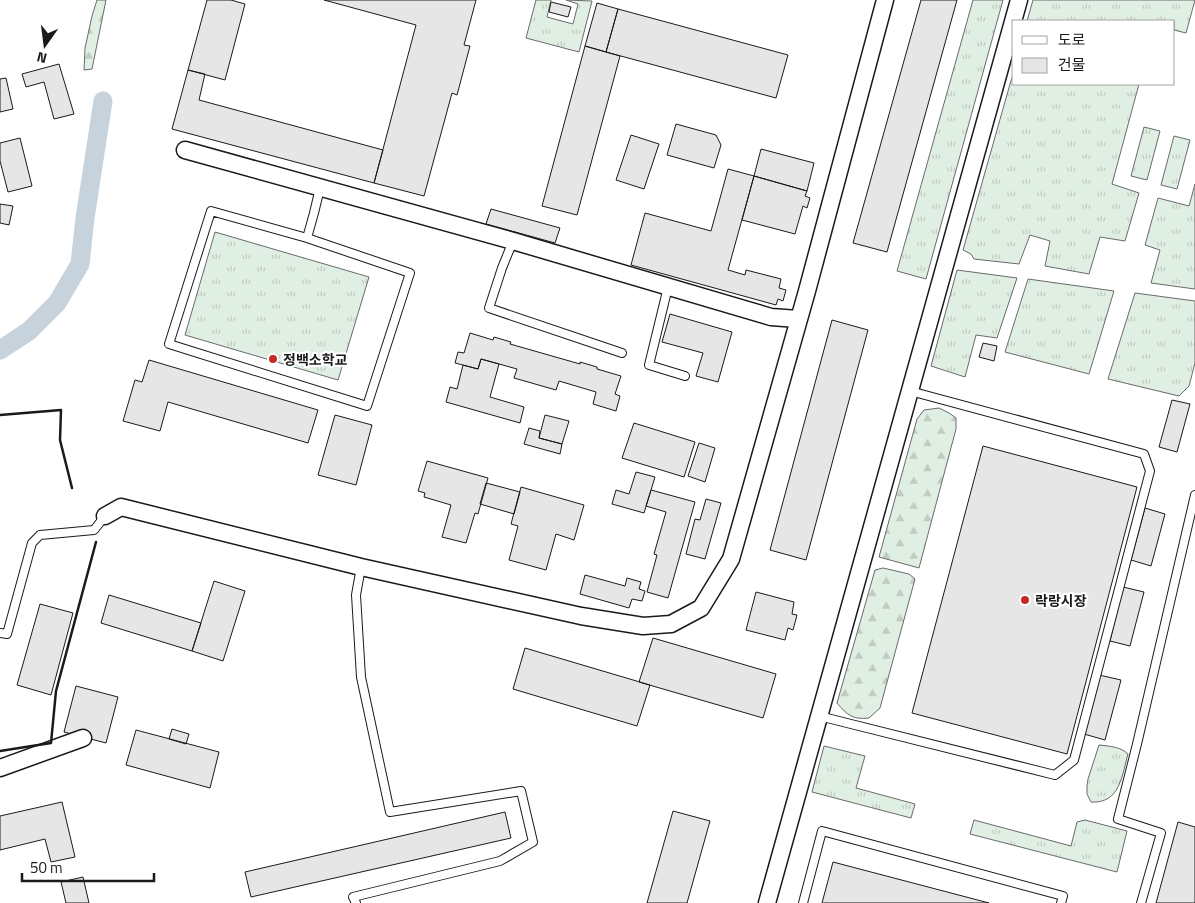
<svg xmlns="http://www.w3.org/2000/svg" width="1195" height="903" viewBox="0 0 1195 903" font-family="'Titillium Web','Noto Sans KR',sans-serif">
<defs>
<pattern id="grass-tufts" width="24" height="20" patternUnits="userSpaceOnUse" patternTransform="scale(1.25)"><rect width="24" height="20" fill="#e0efe3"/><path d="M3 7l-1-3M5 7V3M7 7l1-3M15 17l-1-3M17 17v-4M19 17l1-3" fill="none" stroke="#c0ccc2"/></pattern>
<pattern id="forest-firs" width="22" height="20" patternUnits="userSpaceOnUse" patternTransform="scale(1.25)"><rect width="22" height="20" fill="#e0efe3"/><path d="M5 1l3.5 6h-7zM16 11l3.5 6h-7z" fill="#c0ccc2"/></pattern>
</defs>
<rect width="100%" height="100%" fill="#fff"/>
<path fill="url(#grass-tufts)" stroke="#6a6a6a" d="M 536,0 L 551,0 L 547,17 L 573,24 L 578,4 L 566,0 L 592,1 L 579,52 L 526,38 Z
M 973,0 L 1003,0 L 926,279 L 897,271 Z
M 1033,0 L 1195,0 L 1186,33 L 1174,30 L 1174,21 L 1027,21 Z
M 1014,70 L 1014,84 L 1139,84 L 1112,184 L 1139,193 L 1125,241 L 1100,237 L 1089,274 L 1045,266 L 1050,241 L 1030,235 L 1019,264 L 974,259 L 971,254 L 963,250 Z
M 1144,127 L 1160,131 L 1147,180 L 1131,176 Z
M 1174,136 L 1190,140 L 1177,189 L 1161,185 Z
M 1195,184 L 1195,289 L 1151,283 L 1160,250 L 1145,245 L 1158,198 L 1189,206 Z
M 215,232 L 369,277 L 338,380 L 185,335 Z
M 957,270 L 1017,278 L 997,338 L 976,335 L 965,377 L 931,366 Z
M 1028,279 L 1114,291 L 1089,374 L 1005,352 Z
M 1135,293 L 1195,301 L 1195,363 L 1189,386 L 1179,396 L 1108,379 Z
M 1099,745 C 1109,746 1121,747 1128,754 C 1122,775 1120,804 1091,802 L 1087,794 L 1087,786 L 1088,779 Z
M 824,746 L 865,756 L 856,788 L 915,804 L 911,818 L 812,792 Z
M 974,820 L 1071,846 L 1077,822 L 1085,820 L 1127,831 L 1117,872 L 970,834 Z"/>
<path fill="url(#forest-firs)" stroke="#6a6a6a" d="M 97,0 L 106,0 L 92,69 L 84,70 L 85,48 L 92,16 Z
M 939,408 L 949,413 L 956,418 L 956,429 L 919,568 L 879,557 L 917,419 L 924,410 Z
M 883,568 L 909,574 L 915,579 L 880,708 L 869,718 C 853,720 847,715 837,703 L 875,570 Z"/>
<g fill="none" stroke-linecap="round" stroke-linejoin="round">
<path stroke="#c6d2dc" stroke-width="19" d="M 0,350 L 29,331 L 57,303 L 80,264 L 85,218 L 103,101"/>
</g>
<path fill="#e6e6e6" stroke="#1a1a1a" d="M 207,0 L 231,0 L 245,4 L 225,80 L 188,70 Z
M 324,0 L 476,0 L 464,45 L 470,46 L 457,95 L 452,93 L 424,196 L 374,183 L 416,25 Z
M 921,0 L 957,0 L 887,252 L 853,243 Z
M 551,2 L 571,7 L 568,17 L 549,12 Z
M 597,3 L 618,9 L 606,52 L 585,46 Z
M 618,9 L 788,55 L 776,98 L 606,52 Z
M 585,46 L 620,56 L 577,215 L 542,206 Z
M 59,64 L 74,114 L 54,119 L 44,82 L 26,87 L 22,74 Z
M 188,70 L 205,74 L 199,100 L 383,150 L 374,183 L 172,129 Z
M 6,78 L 13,109 L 0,112 L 0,79 Z
M 676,124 L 716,135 L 721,145 L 714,168 L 667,155 Z
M 631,135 L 659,144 L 644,189 L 616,180 Z
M 20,138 L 32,186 L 8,192 L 0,161 L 0,143 Z
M 761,149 L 814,163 L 807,191 L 754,176 Z
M 728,169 L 754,176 L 728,270 L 745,275 L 746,270 L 781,279 L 779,288 L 786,290 L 783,301 L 778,299 L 776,305 L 631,265 L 645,213 L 711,231 Z
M 754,176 L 807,191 L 805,196 L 810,198 L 807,208 L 803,206 L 795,234 L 742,220 Z
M 0,204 L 13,206 L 9,225 L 0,223 Z
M 491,209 L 560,228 L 555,243 L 486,224 Z
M 670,314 L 732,332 L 718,382 L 696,376 L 703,353 L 662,342 Z
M 832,320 L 868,330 L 806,560 L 770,550 Z
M 470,333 L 493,340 L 494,337 L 511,342 L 510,344 L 580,364 L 580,362 L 597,367 L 597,369 L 621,376 L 615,394 L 620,396 L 616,411 L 593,404 L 596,392 L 559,381 L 556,390 L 514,378 L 517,369 L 481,359 L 478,369 L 455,363 L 458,352 L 464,353 Z
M 983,343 L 997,346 L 994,361 L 979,357 Z
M 481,359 L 499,364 L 490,397 L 524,407 L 520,423 L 446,402 L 450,387 L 457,389 L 463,365 L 478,369 Z
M 149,360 L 318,410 L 308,443 L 168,402 L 160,431 L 123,421 L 135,380 L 142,382 Z
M 1172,400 L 1190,404 L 1177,452 L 1159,447 Z
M 335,415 L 372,425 L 356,485 L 318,475 Z
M 545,415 L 569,421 L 562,444 L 539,438 Z
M 634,423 L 695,442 L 684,477 L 622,458 Z
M 529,428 L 540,431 L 539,438 L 562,444 L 560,454 L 524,444 Z
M 699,443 L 715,448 L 705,482 L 688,476 Z
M 983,446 L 1137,487 L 1067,754 L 912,713 Z
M 427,461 L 488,478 L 478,514 L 475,513 L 466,543 L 442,537 L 451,505 L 424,497 L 425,493 L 418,491 Z
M 636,472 L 655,477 L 644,513 L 612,504 L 616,490 L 629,494 Z
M 486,483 L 520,492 L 514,514 L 480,504 Z
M 521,487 L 584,505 L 574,540 L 556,534 L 546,570 L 509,560 L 518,526 L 511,524 Z
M 651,490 L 695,502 L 668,598 L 647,592 L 657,555 L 654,554 L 666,512 L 646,506 Z
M 706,499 L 721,503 L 705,559 L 686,554 L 695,519 L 700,520 Z
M 1145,508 L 1165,514 L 1151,566 L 1131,560 Z
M 585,575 L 625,586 L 627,578 L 641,582 L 639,589 L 645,591 L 642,601 L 632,599 L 629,608 L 580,594 Z
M 214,581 L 245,591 L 223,661 L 192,651 Z
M 1123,587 L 1144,592 L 1130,646 L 1110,641 Z
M 756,592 L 794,602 L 792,614 L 797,615 L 793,630 L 788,628 L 785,640 L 746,630 Z
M 109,595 L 201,623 L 192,651 L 101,623 Z
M 40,604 L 73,613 L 51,695 L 17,685 Z
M 653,638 L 776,674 L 763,718 L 639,682 Z
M 525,648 L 650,685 L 637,726 L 513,689 Z
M 1099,675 L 1121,680 L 1105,740 L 1084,734 Z
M 76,686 L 118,697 L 106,743 L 64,732 Z
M 172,729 L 189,734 L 186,744 L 169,739 Z
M 136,730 L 219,752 L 210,788 L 126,765 Z
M 62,802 L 75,857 L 51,862 L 45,839 L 0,850 L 0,816 Z
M 673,811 L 710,821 L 687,903 L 647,903 Z
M 505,812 L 511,838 L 251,897 L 245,872 Z
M 1178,822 L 1195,827 L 1195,903 L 1156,903 Z
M 833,862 L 989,903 L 822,903 Z
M 83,877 L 89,903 L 66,903 L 61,882 Z"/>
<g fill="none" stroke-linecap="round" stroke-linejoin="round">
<g stroke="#1a1a1a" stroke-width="10">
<path id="lane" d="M 307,238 L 211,211 L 169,344 L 367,406 L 410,273 L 307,238 L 314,213 L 320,188
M 513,241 L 502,268 L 489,308 L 622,353
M 668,287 L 649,365 L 685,376
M 0,633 L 7,634 L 32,543 L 40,535 L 94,530 L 105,516
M 819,716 L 1055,775 L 1074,760 L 1150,471 L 1144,454 L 910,391
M 356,903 L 353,897 L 500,861 L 533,842 L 521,791 L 390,812 L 361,677 L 356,595 L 361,567
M 803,903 L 822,831 L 1063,896 L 1061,903
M 1141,903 L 1161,833 L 1118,819 L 1137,744 L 1195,495"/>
</g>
<g stroke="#1a1a1a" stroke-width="19">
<path id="street" d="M 185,150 L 513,241 L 771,317 L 798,319
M 105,516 L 121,507 L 361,567 L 581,616 L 643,626 L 671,624 L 701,608 L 731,559 L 807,291 L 885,0
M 0,768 L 83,738
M 767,903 L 1019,0"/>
</g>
<use href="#lane" stroke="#fff" stroke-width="8"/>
<use href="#street" stroke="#fff" stroke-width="16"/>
<path stroke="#1a1a1a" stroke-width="2.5" d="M 0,415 L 61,410 L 60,440 L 72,488
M 0,751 L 51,743 L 56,691 L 96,542"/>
</g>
<g fill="#c62828" stroke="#fff" stroke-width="2">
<circle cx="273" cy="359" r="5"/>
<circle cx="1025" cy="600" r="5"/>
</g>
<g text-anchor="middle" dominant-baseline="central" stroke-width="4" stroke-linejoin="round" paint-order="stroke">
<g font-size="14" font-weight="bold" fill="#1a1a1a" stroke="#fff" text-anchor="start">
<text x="283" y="359">정백소학교</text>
<text x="1035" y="600">락랑시장</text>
</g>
</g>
<rect x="1012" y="20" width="162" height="65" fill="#ffffff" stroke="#a3a3a3"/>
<rect x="1022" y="36" width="25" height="8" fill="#ffffff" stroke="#a3a3a3"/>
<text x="1058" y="45" font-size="15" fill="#1a1a1a">도로</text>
<rect x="1022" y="58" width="25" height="15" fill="#e6e6e6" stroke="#a3a3a3"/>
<text x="1058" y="70" font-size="15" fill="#1a1a1a">건물</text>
<g transform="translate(45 45) rotate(194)" stroke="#ffffff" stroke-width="4" paint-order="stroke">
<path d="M0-4L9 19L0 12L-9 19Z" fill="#1a1a1a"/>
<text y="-8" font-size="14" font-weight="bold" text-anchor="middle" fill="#1a1a1a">N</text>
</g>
<path d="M22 873v8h132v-8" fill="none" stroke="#1a1a1a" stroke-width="2.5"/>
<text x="30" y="873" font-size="15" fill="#1a1a1a" stroke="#ffffff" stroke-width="4" paint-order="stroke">50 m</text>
</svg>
